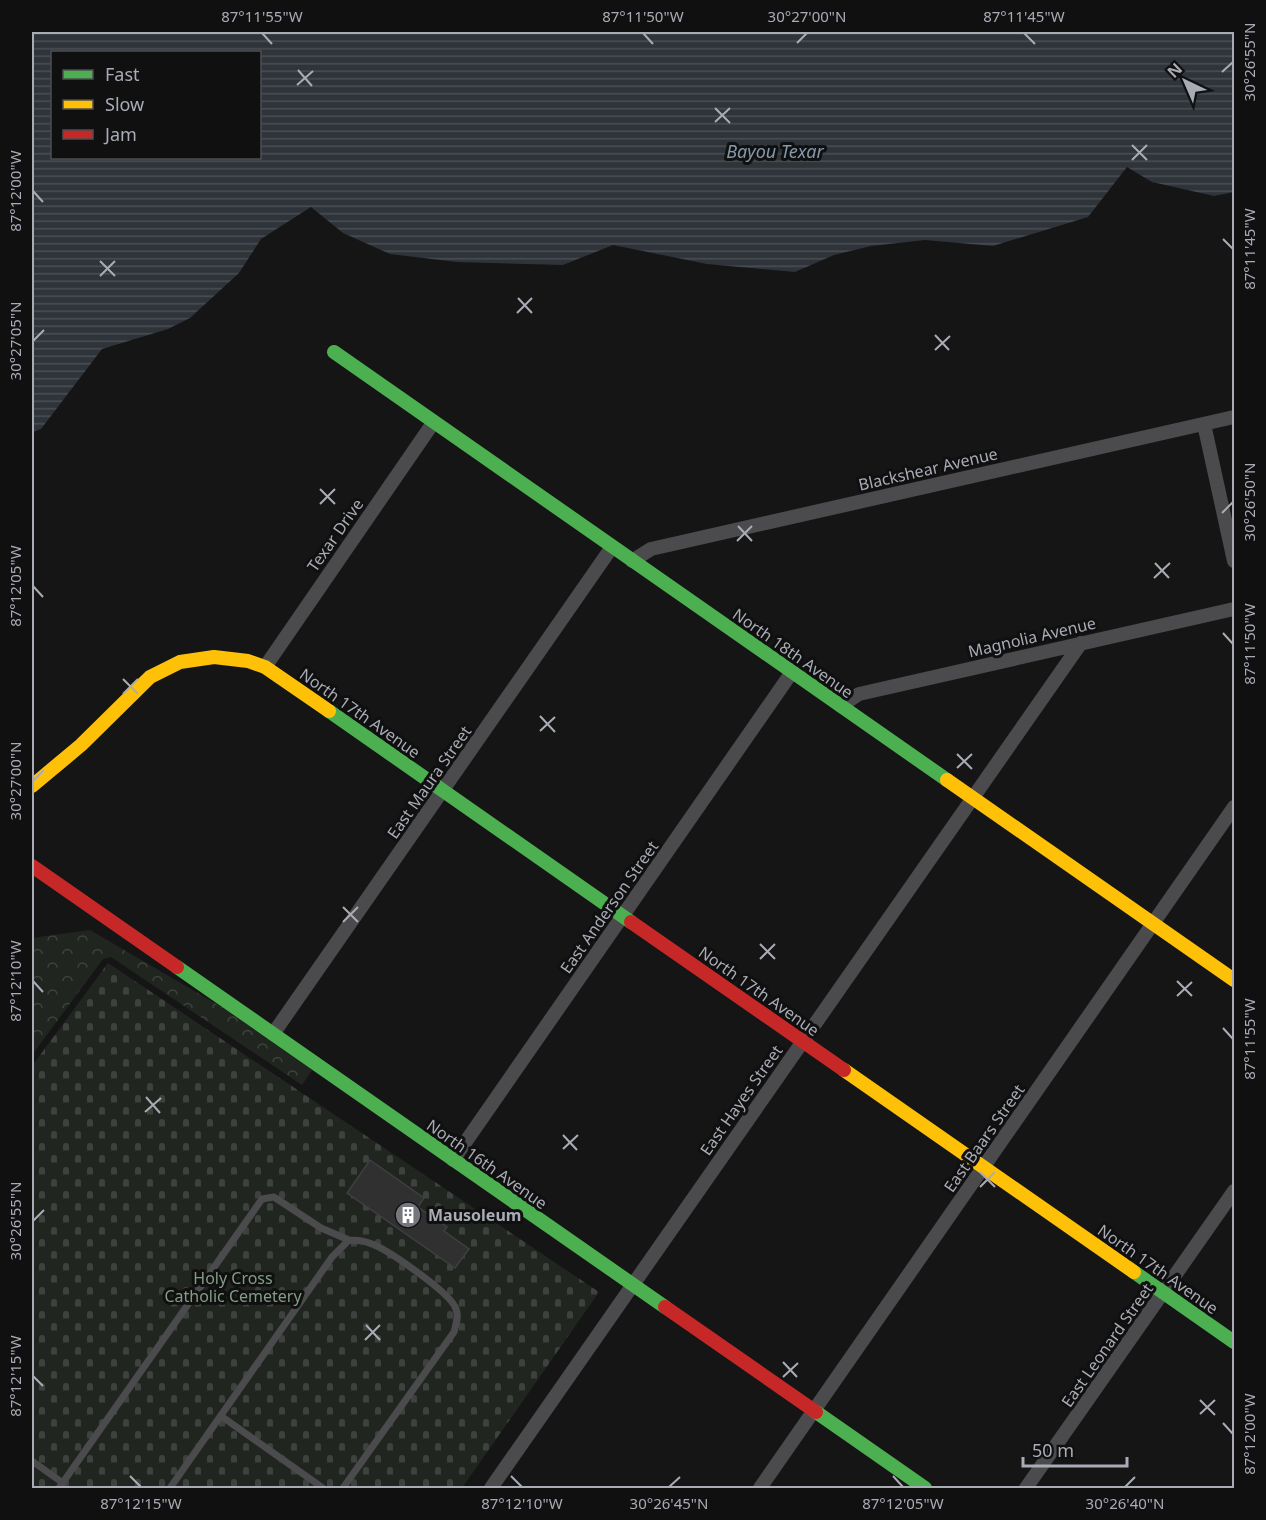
<svg xmlns="http://www.w3.org/2000/svg" width="1266" height="1520" viewBox="0 0 1266 1520" font-family="'Noto Sans',sans-serif">
<defs>
<pattern id="forest-crowns" width="20" height="18" patternUnits="userSpaceOnUse" patternTransform="scale(1.5)"><rect width="20" height="18" fill="#202520"/><path d="M2 6a3 3 0 1 1 6 0M12 15a3 3 0 1 1 6 0" fill="none" stroke="#3e423e"/></pattern>
<pattern id="cemetery-stones" width="16" height="16" patternUnits="userSpaceOnUse" patternTransform="scale(1.5)"><rect width="16" height="16" fill="#202520"/><path d="M2 7V4a2 2 0 0 1 4 0v3zM10 15v-3a2 2 0 0 1 4 0v3z" fill="#3e423e"/></pattern>
<pattern id="water-rules" width="6" height="5" patternUnits="userSpaceOnUse" patternTransform="scale(1.5)"><rect width="6" height="5" fill="#2e3439"/><path d="M0 2.5h6" fill="none" stroke="#494f53"/></pattern>
</defs>
<rect width="100%" height="100%" fill="#151516"/>
<path fill="url(#forest-crowns)" d="M 90,930 L 220,1006 L 312,1070 L 302,1085 L 111,957 L 103,959 L 32,1055 L 32,938 Z"/>
<path fill="url(#cemetery-stones)" d="M 108,963 L 599,1292 L 462,1488 L 32,1488 L 32,1066 Z"/>
<path fill="url(#water-rules)" fill-rule="evenodd" d="M 32,32 L 1234,32 L 1234,192 L 1214,196 L 1152,182 L 1127,167 L 1088,217 L 993,246 L 925,240 L 871,246 L 834,255 L 795,272 L 707,264 L 613,245 L 563,265 L 457,262 L 390,254 L 343,233 L 311,207 L 261,239 L 239,273 L 190,318 L 168,329 L 102,349 L 41,429 L 32,432 ZM 260,52 L 260,158 L 52,158 L 52,52 Z"/>
<path fill="#303031" stroke="#3f3f42" stroke-width="1.5" d="M 370,1160 L 424,1198 L 418,1207 L 447,1227 L 444,1231 L 469,1249 L 455,1268 L 347,1193 Z"/>
<g fill="none" stroke-linecap="round" stroke-linejoin="round">
<path stroke="#4b4b4e" stroke-width="7" d="M 221,1416 L 323,1488
M 32,1461 L 63,1483
M 59,1488 L 262,1199 L 274,1197 L 321,1228 L 349,1240
M 170,1488 L 332,1257 L 349,1240 C 357,1240 365,1241 372,1244 C 388,1250 451,1293 456,1309 C 459,1317 456,1324 454,1332 L 343,1488"/>
<path stroke="#4b4b4e" stroke-width="14" d="M 1204,424 L 1234,561
M 632,561 L 651,549 L 1234,417
M 265,667 L 433,423
M 841,706 L 859,694 L 1234,609
M 273,1034 L 612,547
M 453,1160 L 792,672
M 491,1488 L 1081,643
M 760,1488 L 1234,807
M 1026,1488 L 1234,1191"/>
<path stroke="#4caf50" stroke-width="14" d="M 334,352 L 947,780
M 329,711 L 631,922
M 177,967 L 665,1307
M 1134,1272 L 1234,1342
M 816,1412 L 925,1488"/>
<path stroke="#ffc107" stroke-width="14" d="M 947,780 L 1234,980
M 32,786 L 81,745 L 150,677 L 180,662 L 214,657 L 248,661 L 265,667 L 329,711
M 844,1070 L 1134,1272"/>
<path stroke="#c62828" stroke-width="14" d="M 32,866 L 177,967
M 631,922 L 844,1070
M 665,1307 L 816,1412"/>
</g>
<path fill="none" stroke="#a9acb5" stroke-width="2" d="M 262,33 L 272,44M 643,33 L 653,44M 1024,33 L 1035,44M 797,43 L 807,33M 298,70 L 312,86M 1222,72 L 1233,62M 297,85 L 313,71M 715,108 L 730,123M 715,122 L 730,108M 1132,145 L 1147,160M 1132,160 L 1147,145M 33,191 L 43,202M 1223,239 L 1233,249M 100,261 L 115,276M 100,276 L 115,261M 518,298 L 532,313M 517,313 L 532,298M 935,335 L 949,350M 33,341 L 44,330M 935,350 L 950,336M 320,489 L 335,504M 320,504 L 335,489M 1222,513 L 1233,502M 738,526 L 752,541M 737,541 L 752,526M 1155,563 L 1169,578M 1154,578 L 1170,563M 33,586 L 43,597M 1223,633 L 1233,644M 123,679 L 138,694M 123,694 L 138,679M 540,716 L 555,732M 540,731 L 555,717M 957,754 L 972,769M 957,768 L 972,754M 33,781 L 44,770M 343,907 L 358,922M 343,922 L 358,907M 760,944 L 775,959M 760,959 L 775,944M 33,981 L 43,992M 1177,981 L 1192,996M 1177,996 L 1192,982M 1223,1028 L 1233,1039M 146,1097 L 160,1113M 145,1112 L 161,1098M 563,1135 L 577,1150M 563,1149 L 578,1135M 980,1172 L 995,1187M 980,1187 L 995,1172M 33,1221 L 44,1210M 366,1325 L 380,1340M 365,1340 L 380,1325M 783,1362 L 797,1377M 33,1376 L 43,1386M 783,1377 L 798,1363M 1200,1400 L 1215,1415M 1200,1414 L 1215,1400M 1223,1423 L 1233,1434M 130,1476 L 141,1487M 511,1476 L 522,1487M 893,1476 L 903,1487M 669,1487 L 680,1477M 1125,1487 L 1135,1477"/>
<defs>
<g id="building-disc" transform="scale(1.35)"><circle r="9.5" fill="#75777d" stroke="#101011"/><path d="M-4-6H4V6H1V3H-1V6H-4ZM-2.5-4.3h1.7v1.8h-1.7ZM.8-4.3h1.7v1.8H.8ZM-2.5-1h1.7V.8h-1.7ZM.8-1h1.7V.8H.8Z" fill="#fff"/></g>
</defs>
<g fill-rule="evenodd">
<use href="#building-disc" x="408" y="1215"/>
</g>
<g text-anchor="middle" dominant-baseline="central" stroke-width="6" stroke-linejoin="round" paint-order="stroke">
<g font-size="16" fill="#a9acb5" stroke="#101011">
<text transform="translate(928 469) rotate(-13)">Blackshear Avenue</text>
<text transform="translate(335 535) rotate(-55)">Texar Drive</text>
<text transform="translate(1032 637) rotate(-13)">Magnolia Avenue</text>
<text transform="translate(793 653) rotate(35)">North 18th Avenue</text>
<text transform="translate(360 713) rotate(35)">North 17th Avenue</text>
<text transform="translate(429 782) rotate(-55)">East Maura Street</text>
<text transform="translate(609 907) rotate(-55)">East Anderson Street</text>
<text transform="translate(759 991) rotate(35)">North 17th Avenue</text>
<text transform="translate(741 1100) rotate(-55)">East Hayes Street</text>
<text transform="translate(984 1138) rotate(-55)">East Baars Street</text>
<text transform="translate(487 1164) rotate(35)">North 16th Avenue</text>
<text transform="translate(1158 1269) rotate(35)">North 17th Avenue</text>
<text transform="translate(1107 1345) rotate(-55)">East Leonard Street</text>
</g>
<g font-size="16" font-weight="bold" fill="#a9acb5" stroke="#101011" text-anchor="start">
<text x="428" y="1215">Mausoleum</text>
</g>
<g font-size="16" fill="#829d84" stroke="#101011">
<text x="233" y="1278">Holy Cross<tspan x="233" dy="18">Catholic Cemetery</tspan></text>
</g>
<g font-size="18" font-style="italic" fill="#8498ab" stroke="#101011">
<text x="775" y="151">Bayou Texar</text>
</g>
</g>
<rect width="1266" height="1520" fill="none" stroke="#101011" stroke-width="66"/>
<rect x="51" y="51" width="210" height="108" fill="#101011" stroke="#4d4e53" stroke-width="1.5"/>
<rect x="63" y="70" width="30" height="9" fill="#4caf50" stroke="#4d4e53" stroke-width="1.5"/>
<text x="105" y="81" font-size="18" fill="#a9acb5">Fast</text>
<rect x="63" y="100" width="30" height="9" fill="#ffc107" stroke="#4d4e53" stroke-width="1.5"/>
<text x="105" y="111" font-size="18" fill="#a9acb5">Slow</text>
<rect x="63" y="130" width="30" height="9" fill="#c62828" stroke="#4d4e53" stroke-width="1.5"/>
<text x="105" y="141" font-size="18" fill="#a9acb5">Jam</text>
<g transform="translate(1185 81) rotate(316)" stroke="#101011" stroke-width="4.5" paint-order="stroke">
<path d="M0-4.5L10 22L0 15L-10 22Z" fill="#a9acb5"/>
<text y="-9" font-size="16" font-weight="bold" text-anchor="middle" fill="#a9acb5">N</text>
</g>
<path d="M1023 1457v9h104v-9" fill="none" stroke="#a9acb5" stroke-width="3"/>
<text x="1032" y="1457" font-size="18" fill="#a9acb5" stroke="#101011" stroke-width="4.5" paint-order="stroke">50 m</text>
<rect x="33" y="33" width="1200" height="1454" fill="none" stroke="#a9acb5" stroke-width="2"/>
<g font-size="15" text-anchor="middle" fill="#a9acb5">
<text x="262" y="22">87°11'55"W</text>
<text x="643" y="22">87°11'50"W</text>
<text x="807" y="22">30°27'00"N</text>
<text x="1024" y="22">87°11'45"W</text>
<text transform="translate(1250 62) rotate(-90)" y="5">30°26'55"N</text>
<text transform="translate(16 191) rotate(-90)" y="5">87°12'00"W</text>
<text transform="translate(1250 249) rotate(-90)" y="5">87°11'45"W</text>
<text transform="translate(16 341) rotate(-90)" y="5">30°27'05"N</text>
<text transform="translate(1250 502) rotate(-90)" y="5">30°26'50"N</text>
<text transform="translate(16 586) rotate(-90)" y="5">87°12'05"W</text>
<text transform="translate(1250 644) rotate(-90)" y="5">87°11'50"W</text>
<text transform="translate(16 781) rotate(-90)" y="5">30°27'00"N</text>
<text transform="translate(16 981) rotate(-90)" y="5">87°12'10"W</text>
<text transform="translate(1250 1039) rotate(-90)" y="5">87°11'55"W</text>
<text transform="translate(16 1221) rotate(-90)" y="5">30°26'55"N</text>
<text transform="translate(16 1376) rotate(-90)" y="5">87°12'15"W</text>
<text transform="translate(1250 1434) rotate(-90)" y="5">87°12'00"W</text>
<text x="141" y="1509">87°12'15"W</text>
<text x="522" y="1509">87°12'10"W</text>
<text x="669" y="1509">30°26'45"N</text>
<text x="903" y="1509">87°12'05"W</text>
<text x="1125" y="1509">30°26'40"N</text>
</g>
</svg>
